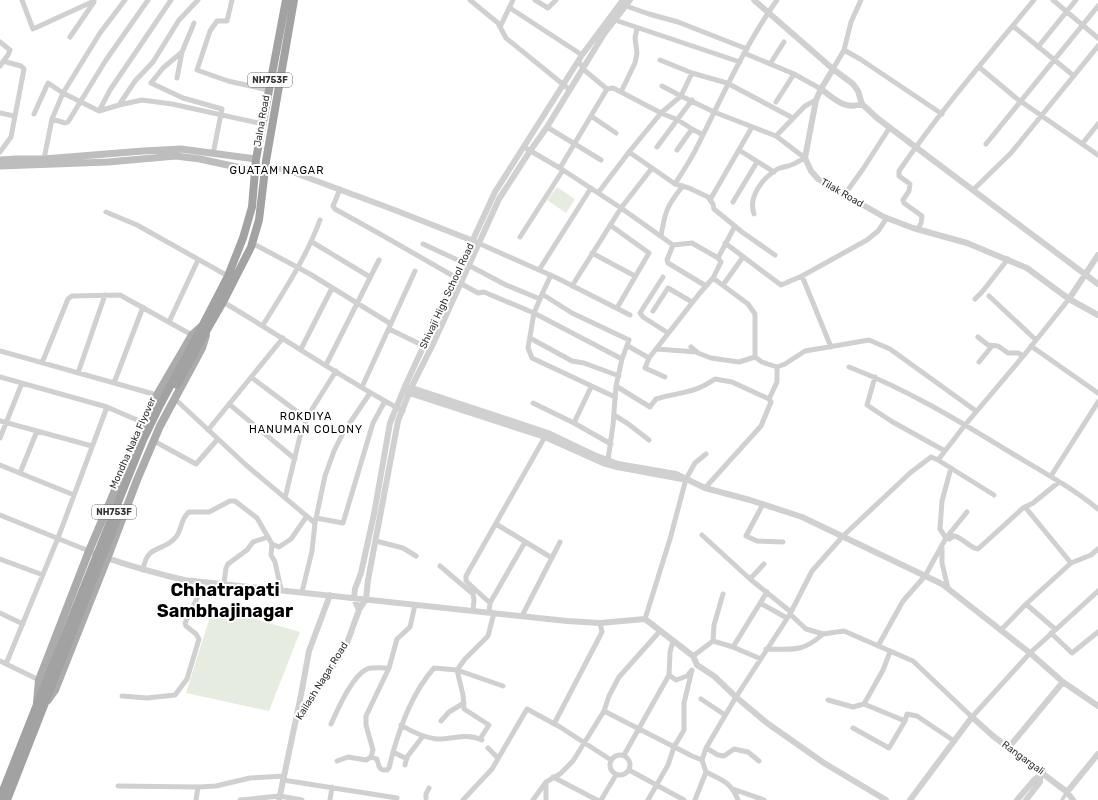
<svg xmlns="http://www.w3.org/2000/svg" width="1098" height="800" viewBox="0 0 1098 800" font-family="Rubik,sans-serif">
<rect width="100%" height="100%" fill="#fff"/>
<path fill="#e6ecdf" d="M 557,187 L 575,199 L 566,213 L 547,200 Z
M 213,607 L 300,632 L 269,711 L 186,693 Z"/>
<g fill="none" stroke-linecap="round" stroke-linejoin="round">
<path stroke="#d0d0d0" stroke-width="3.5" d="M 1062,800 L 1067,792"/>
<path stroke="#d0d0d0" stroke-width="5" d="M 22,0 L 33,29 L 94,1
M 232,0 L 227,21 L 217,21 L 210,31 L 197,70 L 228,81 L 268,90
M 470,0 L 498,23 L 506,38 L 570,90
M 535,0 L 548,8 L 556,0
M 1053,0 L 1098,38
M 626,6 L 649,14 L 678,22 L 747,49
M 510,8 L 582,55
M 615,20 L 740,62
M 1013,26 L 1074,76
M 500,27 L 513,0
M 70,37 L 94,2
M 0,42 L 10,50 L 8,55 L 0,66
M 1038,47 L 1076,0
M 844,50 L 860,59 L 942,114
M 182,52 L 163,68 L 151,83 L 183,98 L 222,109 L 213,154
M 744,53 L 794,74 L 821,89
M 660,60 L 692,73 L 727,83 L 793,118
M 579,61 L 583,69 L 607,89 L 613,88 L 621,92 L 661,113 L 678,120 L 692,129
M 770,64 L 784,42
M 979,67 L 1016,98 L 1098,155
M 833,69 L 844,50 L 851,22 L 861,0
M 177,78 L 182,52 L 194,23
M 662,86 L 681,96 L 692,73
M 621,92 L 635,63 L 637,53 L 635,38 L 637,28
M 776,102 L 794,74
M 119,105 L 135,81 L 153,62 L 179,20 L 198,0
M 99,111 L 110,90 L 171,0
M 0,113 L 14,116
M 34,114 L 48,83 L 63,93 L 99,111 L 119,105 L 142,100 L 172,104 L 263,124
M 591,116 L 616,133
M 52,119 L 65,123 L 68,122 L 106,60 L 148,0
M 547,127 L 601,160
M 776,136 L 805,106 L 816,100
M 986,144 L 1098,6
M 1082,144 L 1098,124
M 524,147 L 563,170 L 621,208 L 673,245 L 692,243 L 718,258 L 721,262 L 713,278 L 748,304 L 755,314 L 755,357 L 762,362 L 777,367 L 785,364 L 805,351 L 869,340 L 890,349 L 976,411
M 657,147 L 692,100
M 677,150 L 692,129 L 703,135
M 739,150 L 774,172
M 0,152 L 11,137 L 24,69 L 21,66 L 3,61
M 629,152 L 675,184 L 689,188 L 708,197 L 713,204 L 714,209 L 742,232 L 775,255
M 44,159 L 52,119 L 63,93 L 100,33 L 125,0
M 560,168 L 607,89
M 675,184 C 683,171 692,158 698,145 C 723,95 745,45 777,0
M 340,189 L 333,206 L 335,209 L 380,234 L 455,277
M 973,190 L 1011,153 L 1098,46
M 598,193 L 629,152 L 661,113 L 681,96 L 714,112 L 776,136 L 805,158 C 801,160 796,163 791,165 C 786,167 780,167 776,170 C 762,179 748,197 754,214
M 845,194 L 863,169 L 890,127
M 710,200 L 752,127
M 733,202 L 757,162
M 106,212 L 137,225 L 228,276
M 610,225 L 649,253 L 617,308
M 918,229 L 921,223 L 922,216 L 904,203 L 903,200 L 909,191 L 910,184 L 899,176 L 899,171 C 940,111 988,56 1034,0
M 661,236 C 665,212 667,205 683,186
M 520,237 L 563,170
M 312,242 L 370,277
M 252,243 L 310,274 L 391,324
M 478,243 L 557,278 L 630,315
M 725,243 L 781,285 L 802,276 L 867,240 L 878,231 L 887,218
M 423,244 L 462,262
M 673,245 L 667,260 L 668,263 L 706,286
M 592,253 L 635,276
M 718,258 L 735,226
M 468,265 L 506,285 L 540,299 L 542,294 L 572,313 L 629,340 L 622,359 L 616,386 L 613,425 L 608,460
M 539,270 L 591,188
M 802,276 L 831,347
M 663,277 L 640,313 L 643,317 L 668,333
M 460,283 L 478,293 L 484,292 L 534,313 L 622,359
M 723,285 L 743,257
M 572,286 L 621,208 L 652,168
M 542,294 L 551,275
M 989,296 L 1036,340
M 540,299 L 534,313 L 528,348 L 532,358 L 615,397
M 975,299 L 982,292 L 1008,259
M 223,302 C 283,337 341,378 403,411
M 653,311 L 668,288 L 692,302
M 169,322 L 198,260
M 263,325 C 284,291 306,258 320,220
M 389,329 L 424,346
M 978,337 L 988,345 L 998,346 L 1008,353 L 1018,353 L 1023,356
M 530,338 L 572,361 L 584,363 L 619,376
M 628,346 L 649,358 L 699,294 L 713,278
M 1031,346 L 1098,393
M 691,347 L 698,353 L 711,358 L 739,362 L 755,357
M 301,349 L 332,288
M 656,349 L 697,352
M 0,351 L 157,395
M 649,358 L 645,368 L 665,377
M 979,362 L 992,346
M 42,363 L 68,299 L 72,296 L 120,295 L 192,335
M 326,365 L 379,260
M 849,367 C 906,389 956,419 1008,451 C 1038,469 1071,487 1098,509
M 78,373 L 105,295
M 0,377 L 107,407 L 144,423
M 251,377 L 307,419
M 875,377 L 867,405 L 891,421 L 945,451
M 114,383 L 143,307
M 616,386 L 650,407 L 656,399 C 678,392 694,394 715,379 L 732,382 L 769,399 L 771,402 L 761,426 L 705,488
M 362,387 L 415,271
M 175,399 L 246,465 L 315,523
M 769,399 L 777,382 L 777,367
M 533,403 L 574,423 L 611,444
M 229,404 L 295,459
M 614,415 L 627,423 L 649,440
M 0,421 L 92,446
M 574,423 L 591,387
M 208,430 L 283,338
M 0,438 L 22,383
M 154,441 L 196,464 L 217,440
M 938,460 L 994,495
M 0,465 L 74,495
M 951,468 L 942,501 L 940,529 L 946,538 L 949,539 L 954,536 C 964,538 969,548 978,549 L 1023,508 L 1033,503 L 1059,482
M 20,473 L 37,431
M 1051,476 L 1098,402
M 285,498 L 300,436 L 309,414 L 336,371
M 763,504 L 746,536 L 757,541 L 783,542
M 1025,507 L 1071,563
M 0,515 L 89,551
M 316,518 L 343,523 L 373,423 L 385,401
M 496,524 L 552,558
M 702,535 L 750,579 L 791,612
M 376,541 L 403,548 L 416,556
M 272,544 L 271,555 L 275,562 L 281,589
M 942,548 L 942,563 L 948,588
M 0,559 L 43,575
M 440,566 L 473,594 L 474,600 L 473,611
M 143,570 C 147,543 163,553 176,537 C 182,529 181,518 189,512 L 209,512 L 230,501 L 235,501 L 257,518 L 272,544 L 279,547 L 291,539 L 307,516
M 750,579 L 764,564
M 224,583 L 226,568 L 228,564 L 247,550 L 253,542 L 268,537
M 302,592 L 312,551 L 315,523 L 325,476 L 334,451 L 343,433 L 370,393
M 490,603 L 525,542
M 760,603 L 787,618
M 1026,604 L 1055,629
M 489,612 L 490,603 L 466,581 L 466,576 L 546,435
M 0,613 L 23,624
M 790,614 L 806,629 L 823,634 L 844,631 L 913,661 L 972,717 L 1030,653 L 1098,591
M 522,616 L 560,542
M 645,619 L 670,539 L 686,479 L 695,463 L 706,454
M 1001,630 L 1026,604 L 1071,563 L 1091,555 L 1098,549
M 1051,633 L 1072,653 L 1098,632
M 673,641 L 670,652 L 669,675 L 676,680 L 687,676 L 691,671
M 713,641 L 714,625 L 723,594
M 878,646 L 903,601 L 925,576 L 946,538 L 967,512
M 733,647 L 761,659
M 766,649 C 792,649 802,653 823,634
M 693,656 L 713,641 L 733,647 L 767,592
M 0,661 L 39,680
M 6,664 L 58,538 L 107,407
M 122,696 L 147,698 L 175,695 L 187,679 L 199,639 L 196,634 L 186,626 L 185,623 L 205,582
M 701,699 L 725,715
M 828,700 L 853,707 L 864,704 L 883,670 L 890,652
M 864,704 L 905,721
M 604,711 L 692,756 L 702,760
M 441,721 L 449,712 L 464,703
M 331,724 C 338,709 352,676 367,669 C 374,667 382,668 389,668
M 554,724 L 602,632 L 600,623
M 401,725 C 412,732 423,737 436,739 C 452,740 466,732 482,740
M 853,728 L 889,748 L 905,721 L 907,714 L 917,716 L 954,741
M 480,739 L 489,725 L 464,709 L 463,695 L 457,670 L 465,659 L 488,636 L 494,613
M 488,748 L 498,758
M 706,748 L 718,755 L 724,756 L 734,749 L 748,752 L 759,761
M610 765a10 10 0 1 1 20 0a10 10 0 1 1-20 0Z
M 624,755 L 669,675
M 371,757 L 377,759 C 379,765 378,771 387,770 L 389,768 L 393,752
M 407,759 L 393,752 C 402,722 413,692 434,668 L 457,670 L 503,686
M 337,761 L 348,757 L 366,760 L 371,757 L 373,750 L 366,725 L 366,716 L 389,668 L 397,639 L 410,627 L 415,605
M 405,765 L 407,757 L 423,736
M 629,770 L 684,800
M 706,772 C 722,780 731,782 738,800
M 553,777 L 597,800
M 283,780 L 397,798
M 118,786 L 198,787 L 196,800
M 198,787 L 216,786 L 250,778 L 284,776
M 733,789 L 764,800
M 426,798 L 426,794 L 429,788
M 240,800 L 280,796 L 302,800
M 330,800 L 332,787
M 463,800 L 492,769 L 527,709 L 560,727 L 611,760
M 533,800 L 546,782 L 560,774 L 573,761 L 604,711 L 609,696 L 619,677 L 660,631
M 546,800 L 546,782
M 601,800 L 616,775
M 648,800 L 668,765 L 674,747 L 684,730 L 684,703 L 692,670
M 695,800 L 706,772 L 702,760 L 706,748 L 736,697 L 790,614 L 812,571 L 843,536 L 910,473 L 931,457 L 938,460 L 965,425 L 1025,354 L 1069,299"/>
<path stroke="#d0d0d0" stroke-width="6" d="M 754,0 L 833,69 L 853,84 L 858,91 L 862,104 L 877,118 L 1098,284
M 833,69 L 821,89 L 816,100 L 805,158 L 811,171 L 818,179 L 884,217 L 913,228 L 967,243 L 1027,268 L 1069,299 L 1098,315
M 821,89 C 835,99 844,110 862,104
M 265,167 L 287,170 L 392,209 L 476,242
M 1069,299 L 1098,255
M 406,386 L 548,433 L 594,455 L 618,464 L 676,474 L 705,488 L 750,500 L 802,517 L 942,584 L 1030,653 L 1063,682 L 1098,706
M 406,392 L 545,437 L 603,463 L 617,467 L 682,479
M 89,551 C 120,564 151,572 184,580 L 567,621 L 600,623 L 645,619 L 693,656 L 697,665 L 714,676 L 736,697 L 767,723 L 824,763 L 886,800
M 359,610 L 354,598 L 355,589 L 361,573 L 374,514 L 390,423 L 406,384 L 495,192 L 582,55 L 623,0
M 296,720 L 338,659 L 347,643 L 359,610 L 366,599 L 368,580 L 398,421 L 411,388 L 433,344 L 499,199 L 530,151 L 547,127 L 604,34 L 630,0
M 1009,747 L 1063,682
M 1067,792 L 1098,754
M 279,800 L 301,695 L 309,651 L 330,595
M 910,800 L 972,717 L 993,736 L 1067,792 L 1073,800
M 1017,800 L 1035,779 L 1040,776 L 1043,772
M 1026,800 L 1040,782 L 1040,776"/>
<path stroke="#bdbdbd" stroke-width="7" d="M 0,160 L 17,159 L 44,159 L 143,151 L 181,149 L 256,159
M 0,166 L 108,162 L 176,156 L 200,159 L 255,171"/>
<path stroke="#ababab" stroke-width="8" d="M 48,700 L 55,690 L 107,559 L 137,480 L 160,426 L 202,348 L 206,335
M 37,702 L 39,680 L 89,551 L 136,441 L 157,395 L 192,335 L 202,326"/>
<path stroke="#a2a2a2" stroke-width="8" d="M 196,338 L 228,276 L 243,238 L 252,207 L 256,159 L 286,0
M 200,342 L 223,302 L 251,247 L 259,220 L 266,161 L 294,0
M 0,798 L 42,692
M 7,800 L 50,690"/>
<path stroke="#a2a2a2" stroke-width="8" d="M 177,385 L 200,342
M 50,690 L 119,514
M 42,692 L 143,440 L 160,405 L 196,338"/>
</g>
<g text-anchor="middle" dominant-baseline="central" stroke-width="4" stroke-linejoin="round" paint-order="stroke">
<g fill="#fff" stroke="#707070" stroke-width="1">
<rect x="248" y="73" width="44" height="14" rx="3"/>
<rect x="92" y="505" width="44" height="14" rx="3"/>
</g>
<g font-size="9" font-weight="bold" fill="#333">
<text x="270" y="80">NH753F</text>
<text x="114" y="512">NH753F</text>
</g>
<g font-size="10" fill="#333" stroke="#fff">
<text transform="translate(262 121) rotate(-80)">Jalna Road</text>
<text transform="translate(842 193) rotate(30)">Tilak Road</text>
<text transform="translate(447 296) rotate(-65)">Shivaji High School Road</text>
<text transform="translate(133 443) rotate(-66)">Mondha Naka Flyover</text>
<text transform="translate(322 681) rotate(-58)">Kailash Nagar Road</text>
<text transform="translate(1023 758) rotate(36)">Rangargali</text>
</g>
<g font-size="11" letter-spacing="1" fill="#000" stroke="#fff">
<text x="277" y="170">GUATAM NAGAR</text>
<text x="306" y="416">ROKDIYA<tspan x="306" dy="13">HANUMAN COLONY</tspan></text>
</g>
<g font-size="18" font-weight="bold" fill="#000" stroke="#fff">
<text x="225" y="590">Chhatrapati<tspan x="225" dy="21">Sambhajinagar</tspan></text>
</g>
</g>
</svg>
